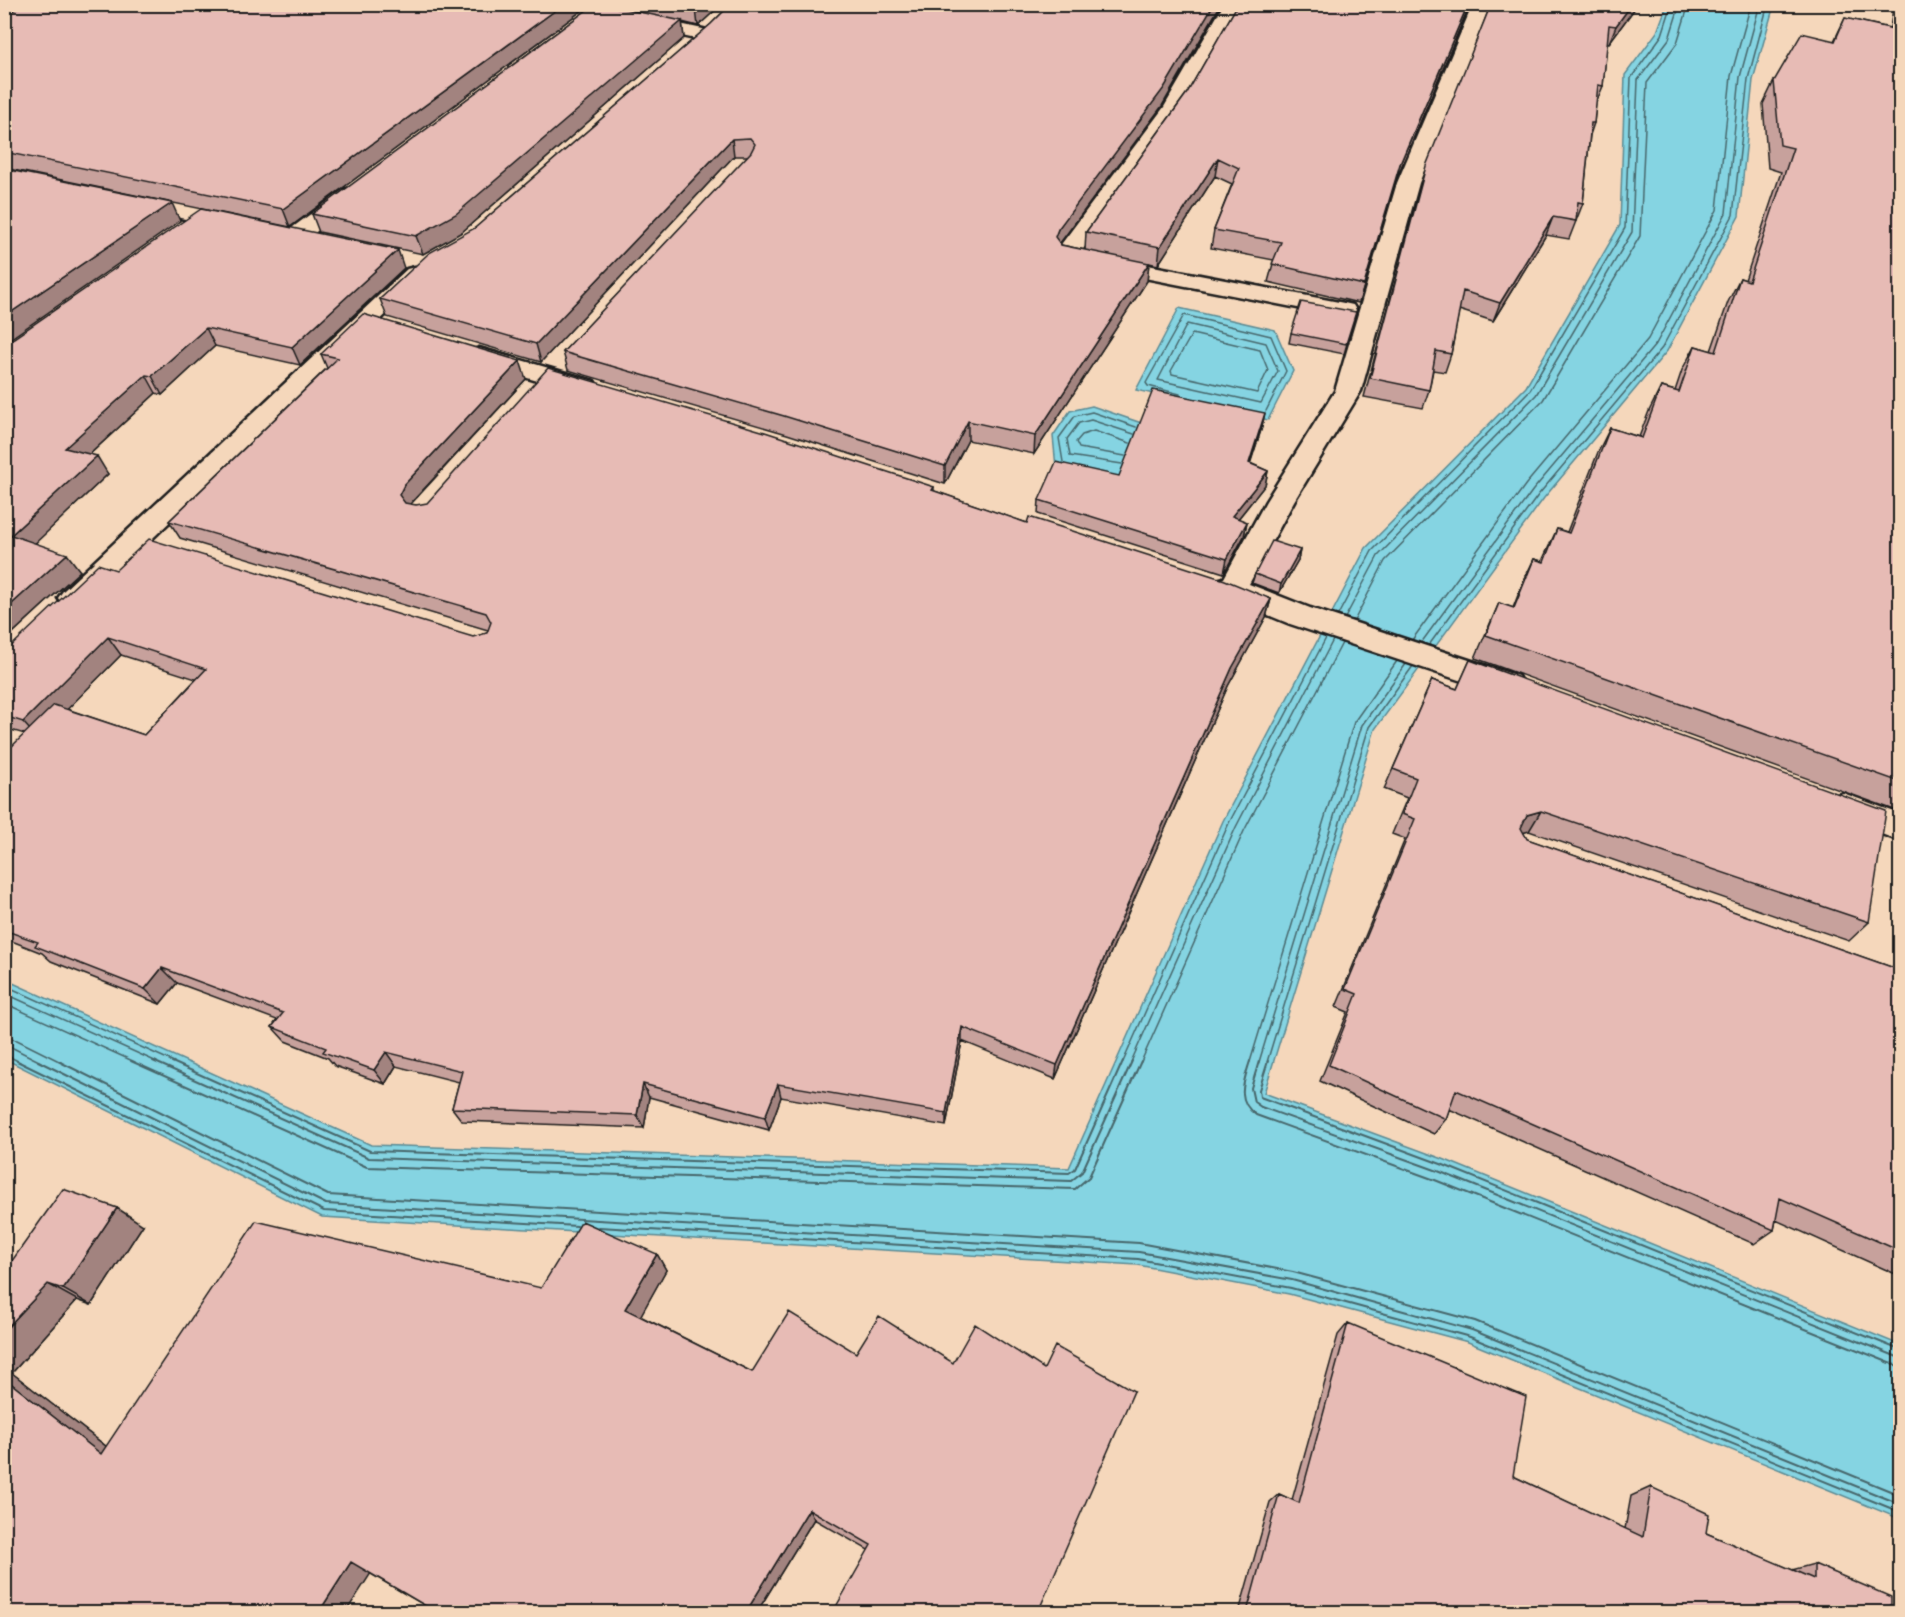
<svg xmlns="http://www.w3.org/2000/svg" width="1905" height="1617" viewBox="0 0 1905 1617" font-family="'Balsamiq Sans',sans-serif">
<rect width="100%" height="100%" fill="#f5d7bb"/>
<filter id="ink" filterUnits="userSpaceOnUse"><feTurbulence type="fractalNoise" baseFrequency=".0167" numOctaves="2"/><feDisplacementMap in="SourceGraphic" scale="12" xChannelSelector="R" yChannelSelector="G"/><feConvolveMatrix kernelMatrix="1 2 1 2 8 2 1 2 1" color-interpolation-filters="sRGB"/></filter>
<g filter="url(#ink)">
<path fill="#85d4e2" stroke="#5b8a93" stroke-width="1.5" d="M 1667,5 L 1774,5 L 1753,80 L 1739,216 L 1667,351 L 1544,498 L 1375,729 L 1264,1093 L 1443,1159 L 1900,1345 L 1900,1519 L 1468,1342 L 1289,1294 L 1138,1265 L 322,1217 L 5,1059 L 4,979 L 371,1145 L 1069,1168 L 1223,821 L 1366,548 L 1526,387 L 1620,225 L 1625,75 L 1657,32 Z
M 1179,308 L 1275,330 L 1293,371 L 1268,420 L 1136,390 Z
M 1092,406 L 1147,425 L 1198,494 L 1056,467 L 1053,436 L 1070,411 Z"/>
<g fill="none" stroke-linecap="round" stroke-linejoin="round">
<path stroke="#46666b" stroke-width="1.5" d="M 1187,324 L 1266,343 L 1278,371 L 1261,403 L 1158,380 Z
M 1192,334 L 1260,350 L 1268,370 L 1257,393 L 1172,374 L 1171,371 Z
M 1180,394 L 1148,386 L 1146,383 L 1184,315 L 1271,336 L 1286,371 L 1266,411
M 1125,456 L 1079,448 L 1076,442 L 1082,435 L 1094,431 L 1130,443
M 1063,462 L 1059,438 L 1075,416 L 1092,412 L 1136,427
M 1122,464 L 1070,456 L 1067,439 L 1079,423 L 1091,420 L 1134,434
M 1338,615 L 1372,551 L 1530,390 L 1625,228 L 1631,78 L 1662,35 L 1672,4
M 1345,618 L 1378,556 L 1536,395 L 1632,232 L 1638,80 L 1669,39 L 1680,4
M 1354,621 L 1385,561 L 1543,400 L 1640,236 L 1647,83 L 1677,43 L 1689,4
M 1412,640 L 1526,484 L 1648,339 L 1717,210 L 1731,76 L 1751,4
M 1421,643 L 1533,490 L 1656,344 L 1726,213 L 1740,77 L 1760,4
M 1429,645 L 1539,494 L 1662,348 L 1733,215 L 1748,79 L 1768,4
M 4,985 L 174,1062
M 4,993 L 157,1062
M 4,1003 L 135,1062
M 4,1038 L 17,1040 L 61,1062
M 4,1047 L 13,1048 L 41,1062
M 4,1054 L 20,1062
M 1123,1062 L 1229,823 L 1326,638
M 1131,1062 L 1236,827 L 1333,640
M 1141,1062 L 1244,831 L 1342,643
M 1250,1062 L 1354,722 L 1397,661
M 1259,1062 L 1362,725 L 1406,664
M 1267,1062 L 1369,727 L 1413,666"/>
<path stroke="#46666b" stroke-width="2" d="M 17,1061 L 324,1211 L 577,1226
M 38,1061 L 326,1204 L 1139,1252 L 1292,1280 L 1472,1330 L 1900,1504
M 58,1061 L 328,1195 L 1139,1243 L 1293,1272 L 1475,1321 L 1900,1495
M 131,1061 L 367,1167 L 1075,1189 L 1089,1177 L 1141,1061
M 153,1061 L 369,1158 L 1071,1181 L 1082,1172 L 1132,1061
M 170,1061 L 370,1151 L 1069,1173 L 1075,1169 L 1123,1061
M 1250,1061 C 1244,1081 1235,1100 1256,1115 L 1435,1180 L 1900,1367
M 1259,1061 L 1251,1088 L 1254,1102 L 1261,1107 L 1438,1171 L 1900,1358
M 1268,1061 L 1259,1090 L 1260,1097 L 1441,1164 L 1900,1350
M 599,1227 L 1138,1259 L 1291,1288 L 1470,1337 L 1900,1512"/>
<g stroke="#1c1c1c" stroke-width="5">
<path id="street" d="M 1224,4 L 1243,4 L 1183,109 L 1081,252 L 1344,303 L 1353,305 L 1356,310 L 1353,315 L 1344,317 L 1068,263 L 1060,261 L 1056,256 L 1062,243 L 1164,107 Z
M 1473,4 L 1492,4 L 1419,183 L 1361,391 L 1294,501 L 1249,584 L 1310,608 L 1518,676 L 1522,684 L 1518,692 L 1507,696 L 1290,624 L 1217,594 L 1212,587 L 1217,580 L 1224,578 L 1266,501 L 1335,391 L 1397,183 Z
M 638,15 L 712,31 L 715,35 L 705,41 L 631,25 L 629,21 L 631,17 Z
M 351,188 L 359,190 L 362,195 L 359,200 L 305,240 L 289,240 L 286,235 L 289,230 L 343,190 Z
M 132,194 L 237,216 L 245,218 L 248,223 L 245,228 L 237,230 L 124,206 L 121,201 L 124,196 Z
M 415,267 L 423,269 L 427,274 L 423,279 L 83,605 L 73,608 L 63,605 L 58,598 L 63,591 L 407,269 Z
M 479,348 L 594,381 L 598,387 L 594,393 L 585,395 L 470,361 L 467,356 L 470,351 Z
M 1843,793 L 1900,814 L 1900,841 L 1831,815 L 1827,806 L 1831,797 Z"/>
</g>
<use href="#street" fill="#f5d7bb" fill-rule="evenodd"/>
</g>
<path fill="#c7a19c" stroke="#1c1c1c" stroke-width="1.5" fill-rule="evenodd" d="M 4,4 L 594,4 L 588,6 L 290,227 L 4,168 Z
M 595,4 L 722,4 L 698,26 L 682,22 L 684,38 L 462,232 L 423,254 L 319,232 L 312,214 Z
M 731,4 L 1221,4 L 1162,106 L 1060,244 L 1061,245 L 1085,250 L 1086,232 L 1187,93 L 1238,4 L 1470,4 L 1395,182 L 1359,303 L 1268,282 L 1274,260 L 1211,248 L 1214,230 L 1232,184 L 1215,176 L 1158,265 L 1149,263 L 1147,281 L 1034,454 L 968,440 L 945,484 L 787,434 L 568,370 L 563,352 L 748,156 L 734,156 L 541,362 L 387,317 L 380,299 L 475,228 L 711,24 Z
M 1491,4 L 1638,4 L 1609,43 L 1607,43 L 1603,86 L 1596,103 L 1594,123 L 1590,135 L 1583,203 L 1569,239 L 1546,235 L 1493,321 L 1459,310 L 1451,354 L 1445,372 L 1433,370 L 1429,390 L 1423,408 L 1364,397 L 1421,184 Z
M 1894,4 L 1900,4 L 1900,812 L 1475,658 L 1499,603 L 1513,608 L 1523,582 L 1534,559 L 1542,561 L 1557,529 L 1567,532 L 1598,452 L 1610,428 L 1639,437 L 1649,411 L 1661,387 L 1675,391 L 1682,370 L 1695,346 L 1711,351 L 1728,302 L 1740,278 L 1745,280 L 1781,172 L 1768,168 L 1763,104 L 1774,81 L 1834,41 L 1845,18 L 1890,28 Z
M 404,268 L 300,365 L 215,346 L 162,395 L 156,393 L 90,454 L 108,474 L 35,543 L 80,571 L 4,641 L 4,345 Z
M 1356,312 L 1344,354 L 1289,343 L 1291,333 Z
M 321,354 L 526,379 L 411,504 L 416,505 L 934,487 L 934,491 L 1027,523 L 1271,599 L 1266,617 L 1228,686 L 1055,1079 L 962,1041 L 946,1126 L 781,1097 L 769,1130 L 649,1097 L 644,1128 L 462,1121 L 452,1108 L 459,1082 L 396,1066 L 385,1084 L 335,1066 L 328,1058 L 285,1041 L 272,1027 L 277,1020 L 177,983 L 160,1004 L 51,961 L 42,953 L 4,938 L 4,754 L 25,734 L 4,728 L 4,653 L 116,570 L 473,637 L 487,633 L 488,630 L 180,538 L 169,521 L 327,368 ZM 121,655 L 196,679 L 144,735 L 67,709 Z
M 1262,427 L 1250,463 L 1268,471 L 1265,485 L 1238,519 L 1247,522 L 1244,536 L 1224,573 L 1038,514 L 1039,500 L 1119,476 Z
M 1300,550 L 1298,560 L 1279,593 L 1252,583 L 1255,574 Z
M 1470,660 L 1869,922 L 1849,941 L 1529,831 L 1523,832 L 1527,839 L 1900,970 L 1900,1276 L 1776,1220 L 1774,1230 L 1754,1244 L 1449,1109 L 1446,1119 L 1434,1134 L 1320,1081 L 1348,1012 L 1336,1007 L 1405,839 L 1392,834 L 1407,798 L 1384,789 L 1432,680 L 1457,689 Z
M 143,1225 L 91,1305 L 77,1300 L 12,1373 L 106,1446 L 541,1288 L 657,1254 L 666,1270 L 640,1316 L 752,1372 L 856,1353 L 953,1363 L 1044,1369 L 1134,1391 L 868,1550 L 814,1519 L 757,1612 L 436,1612 L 371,1574 L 4,1612 L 4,1272 Z
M 1348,1323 L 1513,1476 L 1625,1529 L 1631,1496 L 1651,1487 L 1706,1533 L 1792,1570 L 1814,1564 L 1891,1612 L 1239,1612 L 1270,1502 L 1279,1494 L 1292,1500 L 1338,1335 Z"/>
<path fill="#a2837f" stroke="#1c1c1c" stroke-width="1.5" d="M 4,4 L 32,4 L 4,18 Z
M 564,4 L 594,4 L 588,6 L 290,227 L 283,209 Z
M 701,4 L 722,4 L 698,26 L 696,9 Z
M 1214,4 L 1221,4 L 1162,106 L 1057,247 L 1055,237 L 1058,229 Z
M 1468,4 L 1470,4 L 1395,182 L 1359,303 L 1400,164 Z
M 1632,4 L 1638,4 L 1609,43 L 1616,26 Z
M 682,21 L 684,38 L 462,232 L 423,254 L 416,236 Z
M 732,139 L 734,156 L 541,362 L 536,344 Z
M 1218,158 L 1215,176 L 1158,265 L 1160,247 Z
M 172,203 L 180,221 L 4,343 L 4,317 Z
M 1553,217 L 1546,235 L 1493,321 L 1500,303 Z
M 398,250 L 404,268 L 300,365 L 292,347 Z
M 1149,263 L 1147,281 L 1034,454 L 1035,436 Z
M 206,328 L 215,346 L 162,395 L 152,376 Z
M 520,361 L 526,379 L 411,503 L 407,513 L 399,495 L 404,485 Z
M 146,375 L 156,393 L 77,466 L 65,448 Z
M 1265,413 L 1262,427 L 1246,477 L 1249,463 Z
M 968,421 L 968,440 L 945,484 L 945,466 Z
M 97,456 L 108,474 L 25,553 L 11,535 Z
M 1268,471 L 1265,485 L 1229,530 L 1232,516 Z
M 1247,522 L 1244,536 L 1224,573 L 1227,559 Z
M 1300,550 L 1298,560 L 1279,593 L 1281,584 Z
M 67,554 L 80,571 L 4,641 L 4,611 Z
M 1271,599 L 1266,617 L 1228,686 L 1055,1079 L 1057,1065 L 1232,668 Z
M 108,637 L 121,655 L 38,739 L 23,722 Z
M 1541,811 L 1529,831 L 1515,835 L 1527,815 Z
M 162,968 L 177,983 L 160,1004 L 145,989 Z
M 962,1027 L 962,1041 L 946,1126 L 946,1113 Z
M 386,1052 L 396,1066 L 385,1084 L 374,1070 Z
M 643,1084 L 649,1097 L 644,1128 L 637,1115 Z
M 778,1084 L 781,1097 L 769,1130 L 765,1117 Z
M 117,1208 L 143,1225 L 91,1305 L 63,1289 Z
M 657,1254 L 666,1270 L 636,1324 L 625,1309 Z
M 48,1284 L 77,1300 L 12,1373 L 130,1465 L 101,1454 L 4,1378 L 4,1331 Z
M 809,1509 L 814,1519 L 757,1612 L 746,1612 Z
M 351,1562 L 373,1570 L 346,1612 L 319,1612 Z"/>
<path fill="#e7bbb5" stroke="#1c1c1c" stroke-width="1.5" d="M 25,4 L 564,4 L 283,209 L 4,152 L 4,15 Z
M 595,4 L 601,4 L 682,21 L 456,214 L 416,236 L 312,214 Z
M 676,4 L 701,4 L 696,9 Z
M 731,4 L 1214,4 L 1164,88 L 1058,229 L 1055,237 L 1061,245 L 1149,263 L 1035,436 L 968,421 L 945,466 L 784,416 L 563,352 L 751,152 L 755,144 L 750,138 L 732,139 L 536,344 L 380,299 L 429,253 L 475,228 L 711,24 Z
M 1238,4 L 1468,4 L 1400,164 L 1364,285 L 1272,264 L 1281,242 L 1214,230 L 1239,168 L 1218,158 L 1160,247 L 1086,232 L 1187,93 Z
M 1491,4 L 1632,4 L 1616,26 L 1609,25 L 1603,86 L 1598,85 L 1594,123 L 1591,123 L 1583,203 L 1578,202 L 1576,221 L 1553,217 L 1500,303 L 1463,291 L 1451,354 L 1436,351 L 1429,390 L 1370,378 L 1426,166 Z
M 1900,15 L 1900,782 L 1486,635 L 1499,603 L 1514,608 L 1534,559 L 1544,562 L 1557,529 L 1569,533 L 1610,428 L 1642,438 L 1661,387 L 1679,392 L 1695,346 L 1716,352 L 1740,278 L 1749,281 L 1793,148 L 1780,145 L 1774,81 L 1802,33 L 1835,41 L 1845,18 L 1898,30 Z
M 4,169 L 172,203 L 4,317 Z
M 201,209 L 398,250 L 292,347 L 206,328 L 152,376 L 146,375 L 65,448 L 97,456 L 11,535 L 67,554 L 4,611 L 4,345 Z
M 1301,302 L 1356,312 L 1346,344 L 1291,333 Z
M 363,314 L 520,361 L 404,485 L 399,495 L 405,503 L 416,505 L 427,503 L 548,368 L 765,432 L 934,487 L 932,490 L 1027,523 L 1029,517 L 1225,580 L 1271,599 L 1232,668 L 1057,1065 L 962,1027 L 946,1113 L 778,1084 L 765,1117 L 643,1084 L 637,1115 L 452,1108 L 462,1071 L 386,1052 L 374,1070 L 323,1052 L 326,1048 L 272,1027 L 283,1013 L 162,968 L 145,989 L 35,946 L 38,942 L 4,930 L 4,754 L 54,705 L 144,735 L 206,669 L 108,637 L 23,722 L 4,716 L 4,653 L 98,564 L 116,570 L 149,539 L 473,637 L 487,633 L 491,622 L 486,613 L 169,521 L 338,358 L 321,354 Z
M 1153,390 L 1265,413 L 1249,463 L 1268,471 L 1232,516 L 1247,522 L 1227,559 L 1039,500 L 1056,462 L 1119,476 Z
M 1272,541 L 1300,550 L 1281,584 L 1255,574 Z
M 1470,660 L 1886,811 L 1869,922 L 1541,811 L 1527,815 L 1521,828 L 1527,839 L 1900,970 L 1900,1251 L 1780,1198 L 1774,1230 L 1456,1090 L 1446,1119 L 1329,1065 L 1357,994 L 1345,989 L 1415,819 L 1402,814 L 1416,778 L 1393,769 L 1432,680 L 1457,689 Z
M 63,1189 L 117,1208 L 63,1289 L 48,1284 L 4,1331 L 4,1272 Z
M 256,1221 L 541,1288 L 582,1221 L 657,1254 L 625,1309 L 752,1372 L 789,1312 L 856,1353 L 879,1316 L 953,1363 L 975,1324 L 1044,1369 L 1055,1346 L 1134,1391 L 1038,1612 L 833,1612 L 871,1545 L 809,1509 L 746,1612 L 436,1612 L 351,1562 L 319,1612 L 4,1612 L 4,1378 L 101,1454 Z
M 1348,1323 L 1526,1397 L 1513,1476 L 1643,1537 L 1651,1487 L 1709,1514 L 1706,1533 L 1814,1579 L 1814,1564 L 1891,1597 L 1891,1612 L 1247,1612 L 1279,1494 L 1299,1503 Z"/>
</g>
<rect width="1905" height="1617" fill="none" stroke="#f5d7bb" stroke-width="24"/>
<rect x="12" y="12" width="1881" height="1593" fill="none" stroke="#1c1c1c" stroke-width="2" filter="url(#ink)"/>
</svg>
